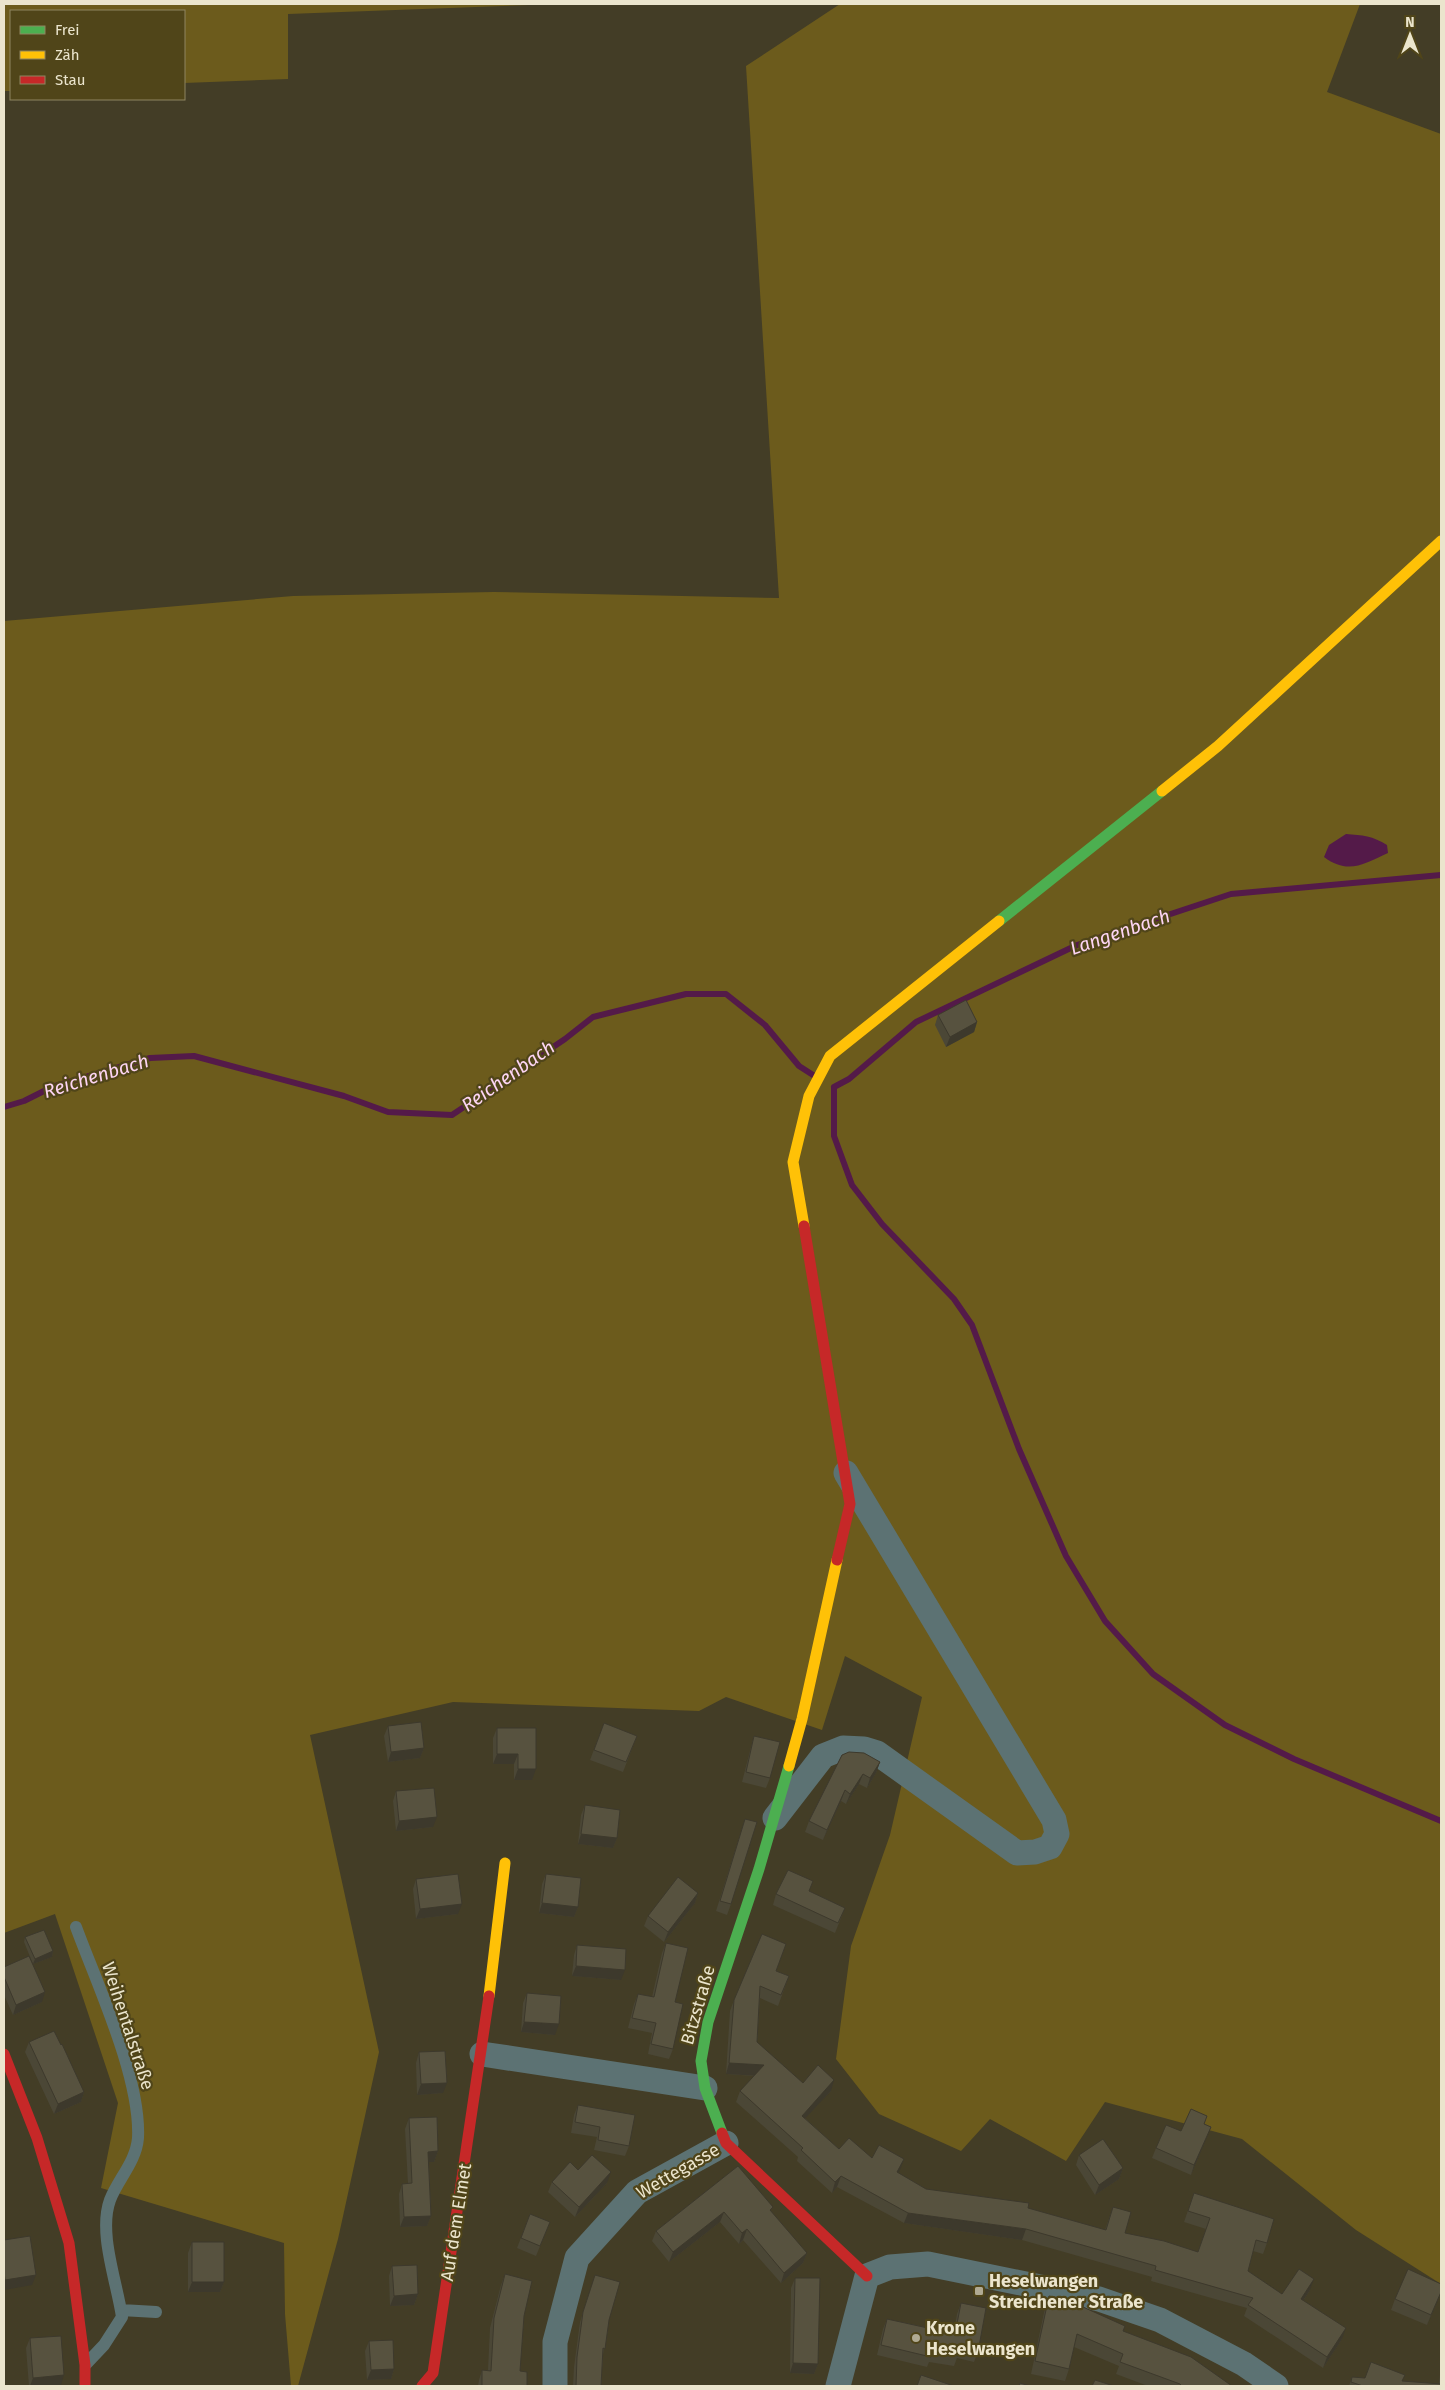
<svg xmlns="http://www.w3.org/2000/svg" width="1445" height="2390" viewBox="0 0 1445 2390" font-family="'Fira Sans',sans-serif">
<rect width="100%" height="100%" fill="#433d26"/>
<path fill="#6c5b1c" d="M 4,4 L 557,4 L 288,14 L 288,79 L 184,83 L 184,11 L 11,11 L 11,91 L 4,91 Z
M 840,4 L 1360,4 L 1327,92 L 1441,134 L 1441,2284 L 1356,2230 L 1242,2139 L 1105,2102 L 1066,2161 L 990,2119 L 961,2151 L 879,2114 L 836,2059 L 851,1946 L 890,1835 L 922,1697 L 845,1656 L 822,1730 L 726,1697 L 699,1711 L 453,1702 L 310,1735 L 379,2052 L 338,2239 L 298,2386 L 291,2386 L 285,2314 L 284,2243 L 101,2188 L 118,2103 L 55,1914 L 4,1933 L 4,621 L 293,596 L 494,592 L 779,598 L 746,66 Z"/>
<path fill="#541a49" d="M 1346,834 C 1362,835 1373,836 1387,845 L 1388,853 C 1364,864 1348,875 1324,857 L 1329,845 Z"/>
<g fill="none" stroke-linecap="round" stroke-linejoin="round">
<path stroke="#541a49" stroke-width="6" d="M 834,1087 L 834,1136 L 852,1185 L 882,1224 L 954,1299 L 972,1325 L 1019,1449 L 1066,1556 L 1105,1621 L 1153,1674 L 1225,1725 L 1294,1759 L 1441,1821
M 834,1087 L 849,1079 L 916,1022 L 1077,945 L 1231,894 L 1441,875
M 4,1107 L 24,1101 L 52,1087 L 150,1058 L 194,1056 L 344,1096 L 388,1112 L 452,1115 L 565,1039 L 593,1017 L 686,994 L 726,994 L 765,1025 L 799,1066 L 813,1075"/>
<path stroke="#5c7273" stroke-width="12" d="M 76,1927 C 97,1984 141,2078 138,2138 C 136,2162 118,2179 110,2200 C 98,2233 117,2282 122,2317 L 104,2345 L 86,2364
M 121,2310 L 156,2312"/>
<path stroke="#5c7273" stroke-width="25" d="M 775,1818 L 823,1756 L 843,1748 L 864,1749 L 877,1753 L 1017,1853 L 1035,1852 L 1050,1847 L 1057,1834 L 1054,1820 L 846,1473
M 482,2054 L 705,2088
M 555,2386 L 555,2342 L 577,2258 L 637,2192 L 726,2143
M 838,2386 L 867,2276 L 890,2267 L 928,2264 L 1099,2299 L 1160,2320 L 1244,2364 L 1276,2386"/>
<path stroke="#4caf50" stroke-width="11" d="M 999,921 L 1162,791
M 722,2133 L 705,2088 L 701,2061 L 708,2022 L 759,1869 L 789,1766"/>
<path stroke="#ffc107" stroke-width="11" d="M 1162,791 L 1218,746 L 1441,541
M 804,1226 L 793,1162 L 809,1096 L 830,1056 L 999,921
M 789,1766 L 802,1719 L 837,1560
M 489,1996 L 505,1863"/>
<path stroke="#c62828" stroke-width="11" d="M 804,1226 L 850,1504 L 837,1560
M 4,2054 L 37,2138 L 69,2243 L 85,2365 L 85,2386
M 722,2133 L 726,2143 L 867,2276
M 422,2386 L 433,2373 L 489,1996"/>
</g>
<path fill="#4b4736" d="M 938,1015 L 977,1022 L 974,1032 L 946,1047 L 935,1025 Z
M 604,1723 L 637,1736 L 623,1772 L 590,1760 Z
M 388,1726 L 424,1748 L 420,1758 L 388,1762 L 384,1736 Z
M 497,1728 L 536,1728 L 532,1780 L 514,1780 L 514,1764 L 493,1764 L 493,1738 Z
M 754,1736 L 770,1778 L 766,1788 L 742,1782 L 751,1747 Z
M 842,1755 L 880,1762 L 876,1773 L 867,1788 L 859,1784 L 846,1804 L 841,1801 L 823,1840 L 805,1832 L 809,1821 Z
M 396,1791 L 433,1827 L 396,1831 L 393,1801 Z
M 585,1805 L 617,1838 L 613,1848 L 578,1844 L 581,1815 Z
M 745,1819 L 731,1904 L 727,1915 L 716,1911 Z
M 546,1874 L 578,1907 L 574,1917 L 539,1913 L 542,1884 Z
M 416,1879 L 458,1914 L 416,1919 L 413,1889 Z
M 813,1881 L 809,1891 L 845,1908 L 835,1933 L 773,1905 L 776,1894 Z
M 698,1893 L 695,1903 L 664,1942 L 644,1926 L 648,1916 Z
M 25,1937 L 53,1951 L 52,1957 L 33,1964 L 24,1942 Z
M 666,1943 L 675,2002 L 673,2049 L 669,2059 L 648,2054 L 652,2033 L 628,2028 L 634,2004 L 638,1994 L 652,1997 L 662,1953 Z
M 786,1944 L 776,1971 L 789,1976 L 778,2006 L 760,1998 L 757,2042 L 803,2083 L 831,2091 L 805,2118 L 839,2149 L 872,2158 L 904,2159 L 898,2173 L 926,2189 L 1028,2208 L 1105,2230 L 1113,2207 L 1125,2233 L 1198,2252 L 1206,2229 L 1184,2222 L 1194,2193 L 1267,2243 L 1263,2254 L 1253,2251 L 1248,2271 L 1282,2294 L 1310,2290 L 1303,2301 L 1342,2339 L 1323,2368 L 1244,2316 L 1247,2308 L 1151,2281 L 1152,2277 L 1022,2240 L 904,2223 L 837,2187 L 832,2193 L 797,2161 L 798,2157 L 736,2102 L 740,2091 L 754,2076 L 726,2074 L 730,2011 L 734,2000 Z
M 577,1945 L 621,1980 L 572,1976 L 574,1955 Z
M 4,1967 L 42,2002 L 13,2015 L 4,1995 Z
M 527,1993 L 555,2035 L 521,2032 L 523,2003 Z
M 29,2042 L 84,2092 L 81,2102 L 54,2114 L 25,2052 Z
M 419,2052 L 443,2093 L 417,2095 L 416,2063 Z
M 578,2105 L 629,2146 L 625,2156 L 594,2150 L 597,2137 L 571,2133 L 574,2115 Z
M 409,2118 L 438,2151 L 434,2162 L 429,2162 L 431,2216 L 427,2226 L 400,2227 L 399,2194 L 402,2184 L 408,2184 L 405,2129 Z
M 1204,2124 L 1211,2127 L 1191,2175 L 1152,2158 L 1156,2148 L 1181,2131 Z
M 1079,2155 L 1123,2168 L 1119,2179 L 1095,2195 L 1076,2165 Z
M 738,2166 L 771,2212 L 807,2253 L 803,2263 L 781,2283 L 743,2240 L 739,2244 L 720,2222 L 669,2262 L 652,2241 L 656,2231 Z
M 578,2170 L 607,2183 L 575,2217 L 548,2192 L 552,2182 Z
M 530,2214 L 550,2222 L 536,2256 L 517,2248 Z
M 192,2242 L 224,2282 L 220,2292 L 188,2292 L 188,2253 Z
M 392,2266 L 418,2294 L 414,2305 L 390,2306 L 389,2276 Z
M 505,2274 L 524,2316 L 520,2371 L 527,2386 L 478,2386 L 479,2380 L 482,2370 L 488,2370 L 490,2328 L 501,2285 Z
M 595,2275 L 609,2320 L 603,2355 L 601,2386 L 573,2386 L 574,2367 L 580,2322 Z
M 795,2278 L 818,2364 L 814,2374 L 790,2373 L 791,2288 Z
M 1441,2293 L 1427,2325 L 1391,2310 L 1395,2299 Z
M 1049,2296 L 1083,2307 L 1125,2326 L 1123,2331 L 1232,2386 L 1148,2386 L 1116,2374 L 1119,2366 L 1074,2347 L 1069,2369 L 1065,2381 L 1031,2374 L 1045,2308 Z
M 961,2303 L 978,2352 L 974,2362 L 957,2358 L 954,2366 L 929,2362 L 927,2367 L 877,2355 L 883,2329 L 887,2319 L 954,2333 L 957,2314 Z
M 30,2338 L 61,2385 L 29,2386 L 26,2348 Z
M 369,2341 L 394,2369 L 391,2379 L 367,2380 L 365,2351 Z
M 1441,2364 L 1441,2386 L 1349,2386 L 1352,2377 L 1439,2384 Z"/>
<path fill="#3d392c" d="M 977,1022 L 974,1032 L 946,1047 L 950,1037 Z
M 424,1748 L 420,1758 L 388,1762 L 391,1752 Z
M 497,1754 L 518,1754 L 514,1764 L 493,1764 Z
M 880,1762 L 876,1773 L 867,1788 L 870,1778 Z
M 518,1769 L 536,1769 L 532,1780 L 514,1780 Z
M 863,1774 L 859,1784 L 846,1804 L 850,1794 Z
M 845,1790 L 841,1801 L 823,1840 L 827,1830 Z
M 437,1817 L 433,1827 L 396,1831 L 399,1821 Z
M 581,1834 L 617,1838 L 613,1848 L 578,1844 Z
M 698,1893 L 695,1903 L 664,1942 L 668,1932 Z
M 542,1903 L 578,1907 L 574,1917 L 539,1913 Z
M 462,1904 L 458,1914 L 416,1919 L 420,1909 Z
M 53,1951 L 52,1957 L 33,1964 L 35,1959 Z
M 576,1966 L 625,1970 L 621,1980 L 572,1976 Z
M 45,1992 L 42,2002 L 13,2015 L 16,2005 Z
M 524,2022 L 559,2024 L 555,2035 L 521,2032 Z
M 729,2063 L 764,2065 L 760,2076 L 726,2074 Z
M 834,2080 L 831,2091 L 798,2126 L 802,2116 Z
M 447,2083 L 443,2093 L 417,2095 L 421,2084 Z
M 84,2092 L 81,2102 L 54,2114 L 58,2104 Z
M 1211,2127 L 1207,2137 L 1191,2175 L 1194,2165 Z
M 438,2151 L 434,2162 L 425,2162 L 428,2152 Z
M 904,2159 L 900,2170 L 893,2183 L 897,2172 Z
M 1123,2168 L 1119,2179 L 1095,2195 L 1099,2185 Z
M 611,2172 L 607,2183 L 575,2217 L 579,2207 Z
M 841,2176 L 837,2187 L 832,2193 L 835,2182 Z
M 724,2212 L 720,2222 L 669,2262 L 673,2252 Z
M 908,2213 L 1026,2229 L 1022,2240 L 904,2223 Z
M 431,2216 L 427,2226 L 400,2227 L 404,2217 Z
M 747,2229 L 743,2240 L 739,2244 L 742,2233 Z
M 807,2253 L 803,2263 L 781,2283 L 784,2273 Z
M 36,2275 L 32,2285 L 4,2290 L 4,2283 L 5,2280 Z
M 1314,2279 L 1310,2290 L 1297,2310 L 1301,2299 Z
M 192,2282 L 224,2282 L 220,2292 L 188,2292 Z
M 1441,2292 L 1441,2293 L 1427,2325 L 1431,2315 Z
M 418,2294 L 414,2305 L 390,2306 L 394,2296 Z
M 1346,2328 L 1342,2339 L 1323,2368 L 1327,2357 Z
M 793,2363 L 818,2364 L 814,2374 L 790,2373 Z
M 394,2369 L 391,2379 L 367,2380 L 371,2370 Z
M 64,2375 L 61,2385 L 30,2386 L 33,2378 Z"/>
<path fill="#57523f" stroke="#3d392c" d="M 966,1000 L 977,1022 L 950,1037 L 938,1015 Z
M 421,1722 L 424,1748 L 391,1752 L 388,1726 Z
M 604,1723 L 637,1736 L 626,1762 L 594,1750 Z
M 497,1728 L 536,1728 L 536,1769 L 518,1769 L 518,1754 L 497,1754 Z
M 754,1736 L 780,1742 L 770,1778 L 746,1772 Z
M 849,1752 L 864,1753 L 880,1762 L 870,1778 L 863,1774 L 850,1794 L 845,1790 L 827,1830 L 809,1821 L 842,1755 Z
M 434,1788 L 437,1817 L 399,1821 L 396,1791 Z
M 585,1805 L 620,1810 L 617,1838 L 581,1834 Z
M 745,1819 L 757,1822 L 731,1904 L 720,1901 Z
M 788,1870 L 813,1881 L 809,1891 L 845,1908 L 838,1923 L 776,1894 Z
M 458,1874 L 462,1904 L 420,1909 L 416,1879 Z
M 546,1874 L 581,1878 L 578,1907 L 542,1903 Z
M 678,1877 L 698,1893 L 668,1932 L 648,1916 Z
M 44,1930 L 53,1951 L 35,1959 L 25,1937 Z
M 762,1934 L 786,1944 L 776,1971 L 789,1976 L 781,1995 L 760,1986 L 757,2042 L 803,2083 L 818,2065 L 834,2080 L 802,2116 L 839,2149 L 849,2138 L 872,2158 L 879,2145 L 904,2159 L 897,2172 L 926,2189 L 1029,2203 L 1028,2208 L 1106,2230 L 1113,2207 L 1131,2212 L 1125,2233 L 1164,2241 L 1198,2252 L 1210,2218 L 1188,2211 L 1194,2193 L 1274,2219 L 1267,2243 L 1256,2240 L 1248,2271 L 1282,2294 L 1299,2269 L 1314,2279 L 1301,2299 L 1346,2328 L 1327,2357 L 1248,2305 L 1253,2298 L 1155,2270 L 1156,2266 L 1026,2229 L 908,2213 L 841,2176 L 835,2182 L 801,2150 L 803,2148 L 740,2091 L 764,2065 L 729,2063 L 734,2000 Z
M 666,1943 L 688,1948 L 675,2002 L 683,2004 L 673,2049 L 651,2044 L 656,2023 L 632,2018 L 638,1994 L 654,1997 Z
M 577,1945 L 626,1949 L 625,1970 L 576,1966 Z
M 29,1956 L 45,1992 L 16,2005 L 4,1977 L 4,1967 Z
M 527,1993 L 561,1996 L 559,2024 L 524,2022 Z
M 54,2031 L 61,2045 L 62,2044 L 84,2092 L 58,2104 L 29,2042 Z
M 445,2051 L 447,2083 L 421,2084 L 419,2052 Z
M 578,2105 L 635,2115 L 629,2146 L 598,2140 L 600,2127 L 575,2122 Z
M 1191,2109 L 1207,2116 L 1204,2124 L 1211,2127 L 1194,2165 L 1156,2148 L 1166,2125 L 1181,2131 Z
M 437,2117 L 438,2151 L 428,2152 L 431,2216 L 404,2217 L 402,2184 L 412,2183 L 409,2118 Z
M 1103,2139 L 1123,2168 L 1099,2185 L 1079,2155 Z
M 592,2155 L 611,2172 L 579,2207 L 552,2182 L 570,2162 L 578,2170 Z
M 738,2166 L 773,2207 L 770,2210 L 807,2253 L 784,2273 L 747,2229 L 742,2233 L 724,2212 L 673,2252 L 656,2231 Z
M 530,2214 L 550,2222 L 540,2246 L 521,2238 Z
M 30,2236 L 36,2275 L 5,2280 L 4,2272 L 4,2240 Z
M 192,2242 L 224,2242 L 224,2282 L 192,2282 Z
M 417,2265 L 418,2294 L 394,2296 L 392,2266 Z
M 1408,2269 L 1441,2284 L 1441,2292 L 1431,2315 L 1395,2299 Z
M 505,2274 L 532,2281 L 524,2316 L 520,2371 L 527,2372 L 527,2386 L 482,2386 L 482,2370 L 491,2371 L 494,2318 Z
M 595,2275 L 620,2282 L 609,2320 L 605,2349 L 603,2348 L 601,2386 L 576,2386 L 577,2357 L 583,2312 Z
M 795,2278 L 820,2278 L 818,2364 L 793,2363 Z
M 1049,2296 L 1084,2303 L 1083,2307 L 1125,2326 L 1123,2331 L 1191,2357 L 1232,2386 L 1182,2386 L 1180,2384 L 1120,2362 L 1123,2354 L 1077,2334 L 1069,2369 L 1035,2361 Z
M 961,2303 L 986,2308 L 978,2352 L 960,2348 L 958,2356 L 932,2351 L 931,2357 L 881,2345 L 887,2319 L 955,2334 Z
M 61,2336 L 64,2375 L 33,2378 L 30,2338 Z
M 393,2340 L 394,2369 L 371,2370 L 369,2341 Z
M 1371,2362 L 1405,2375 L 1402,2381 L 1441,2384 L 1441,2386 L 1363,2386 L 1351,2382 L 1352,2377 L 1365,2378 Z
M 921,2375 L 954,2386 L 917,2386 Z
M 1095,2380 L 1114,2386 L 1092,2386 Z
M 1020,2383 L 1030,2386 L 1019,2386 Z"/>
<g fill="#b0aa93" stroke="#504519" stroke-width="2">
<rect x="974" y="2286" width="10" height="10" rx="2.5"/>
<circle cx="916" cy="2338" r="5"/>
</g>
<g text-anchor="middle" dominant-baseline="central" stroke-width="4.5" stroke-linejoin="round" paint-order="stroke">
<g font-size="18" fill="#ebe5cd" stroke="#504519">
<text transform="translate(698 2005) rotate(-74)">Bitzstraße</text>
<text transform="translate(128 2026) rotate(72)">Weihentalstraße</text>
<text transform="translate(678 2171) rotate(-30)">Wettegasse</text>
<text transform="translate(456 2222) rotate(-81)">Auf dem Elmet</text>
</g>
<g font-size="18" font-weight="bold" fill="#ebe5cd" stroke="#504519" text-anchor="start">
<text x="989" y="2281">Heselwangen<tspan x="989" dy="21">Streichener Straße</tspan></text>
<text x="926" y="2328">Krone<tspan x="926" dy="21">Heselwangen</tspan></text>
</g>
<g font-size="19" font-style="italic" fill="#fdd5f4" stroke="#504519">
<text transform="translate(1120 932) rotate(-19)">Langenbach</text>
<text transform="translate(96 1076) rotate(-17)">Reichenbach</text>
<text transform="translate(508 1076) rotate(-35)">Reichenbach</text>
</g>
</g>
<rect width="1445" height="2390" fill="none" stroke="#ebe5cd" stroke-width="10"/>
<rect x="10" y="10" width="175" height="90" fill="#504519" stroke="#8e8561"/>
<rect x="20" y="26" width="25" height="8" fill="#4caf50" stroke="#8e8561"/>
<text x="55" y="35" font-size="15" fill="#ebe5cd">Frei</text>
<rect x="20" y="51" width="25" height="8" fill="#ffc107" stroke="#8e8561"/>
<text x="55" y="60" font-size="15" fill="#ebe5cd">Zäh</text>
<rect x="20" y="76" width="25" height="8" fill="#c62828" stroke="#8e8561"/>
<text x="55" y="85" font-size="15" fill="#ebe5cd">Stau</text>
<g transform="translate(1410 35)" stroke="#504519" stroke-width="4" paint-order="stroke">
<path d="M0-4L9 19L0 12L-9 19Z" fill="#ebe5cd"/>
<text y="-8" font-size="14" font-weight="bold" text-anchor="middle" fill="#ebe5cd">N</text>
</g>
</svg>
